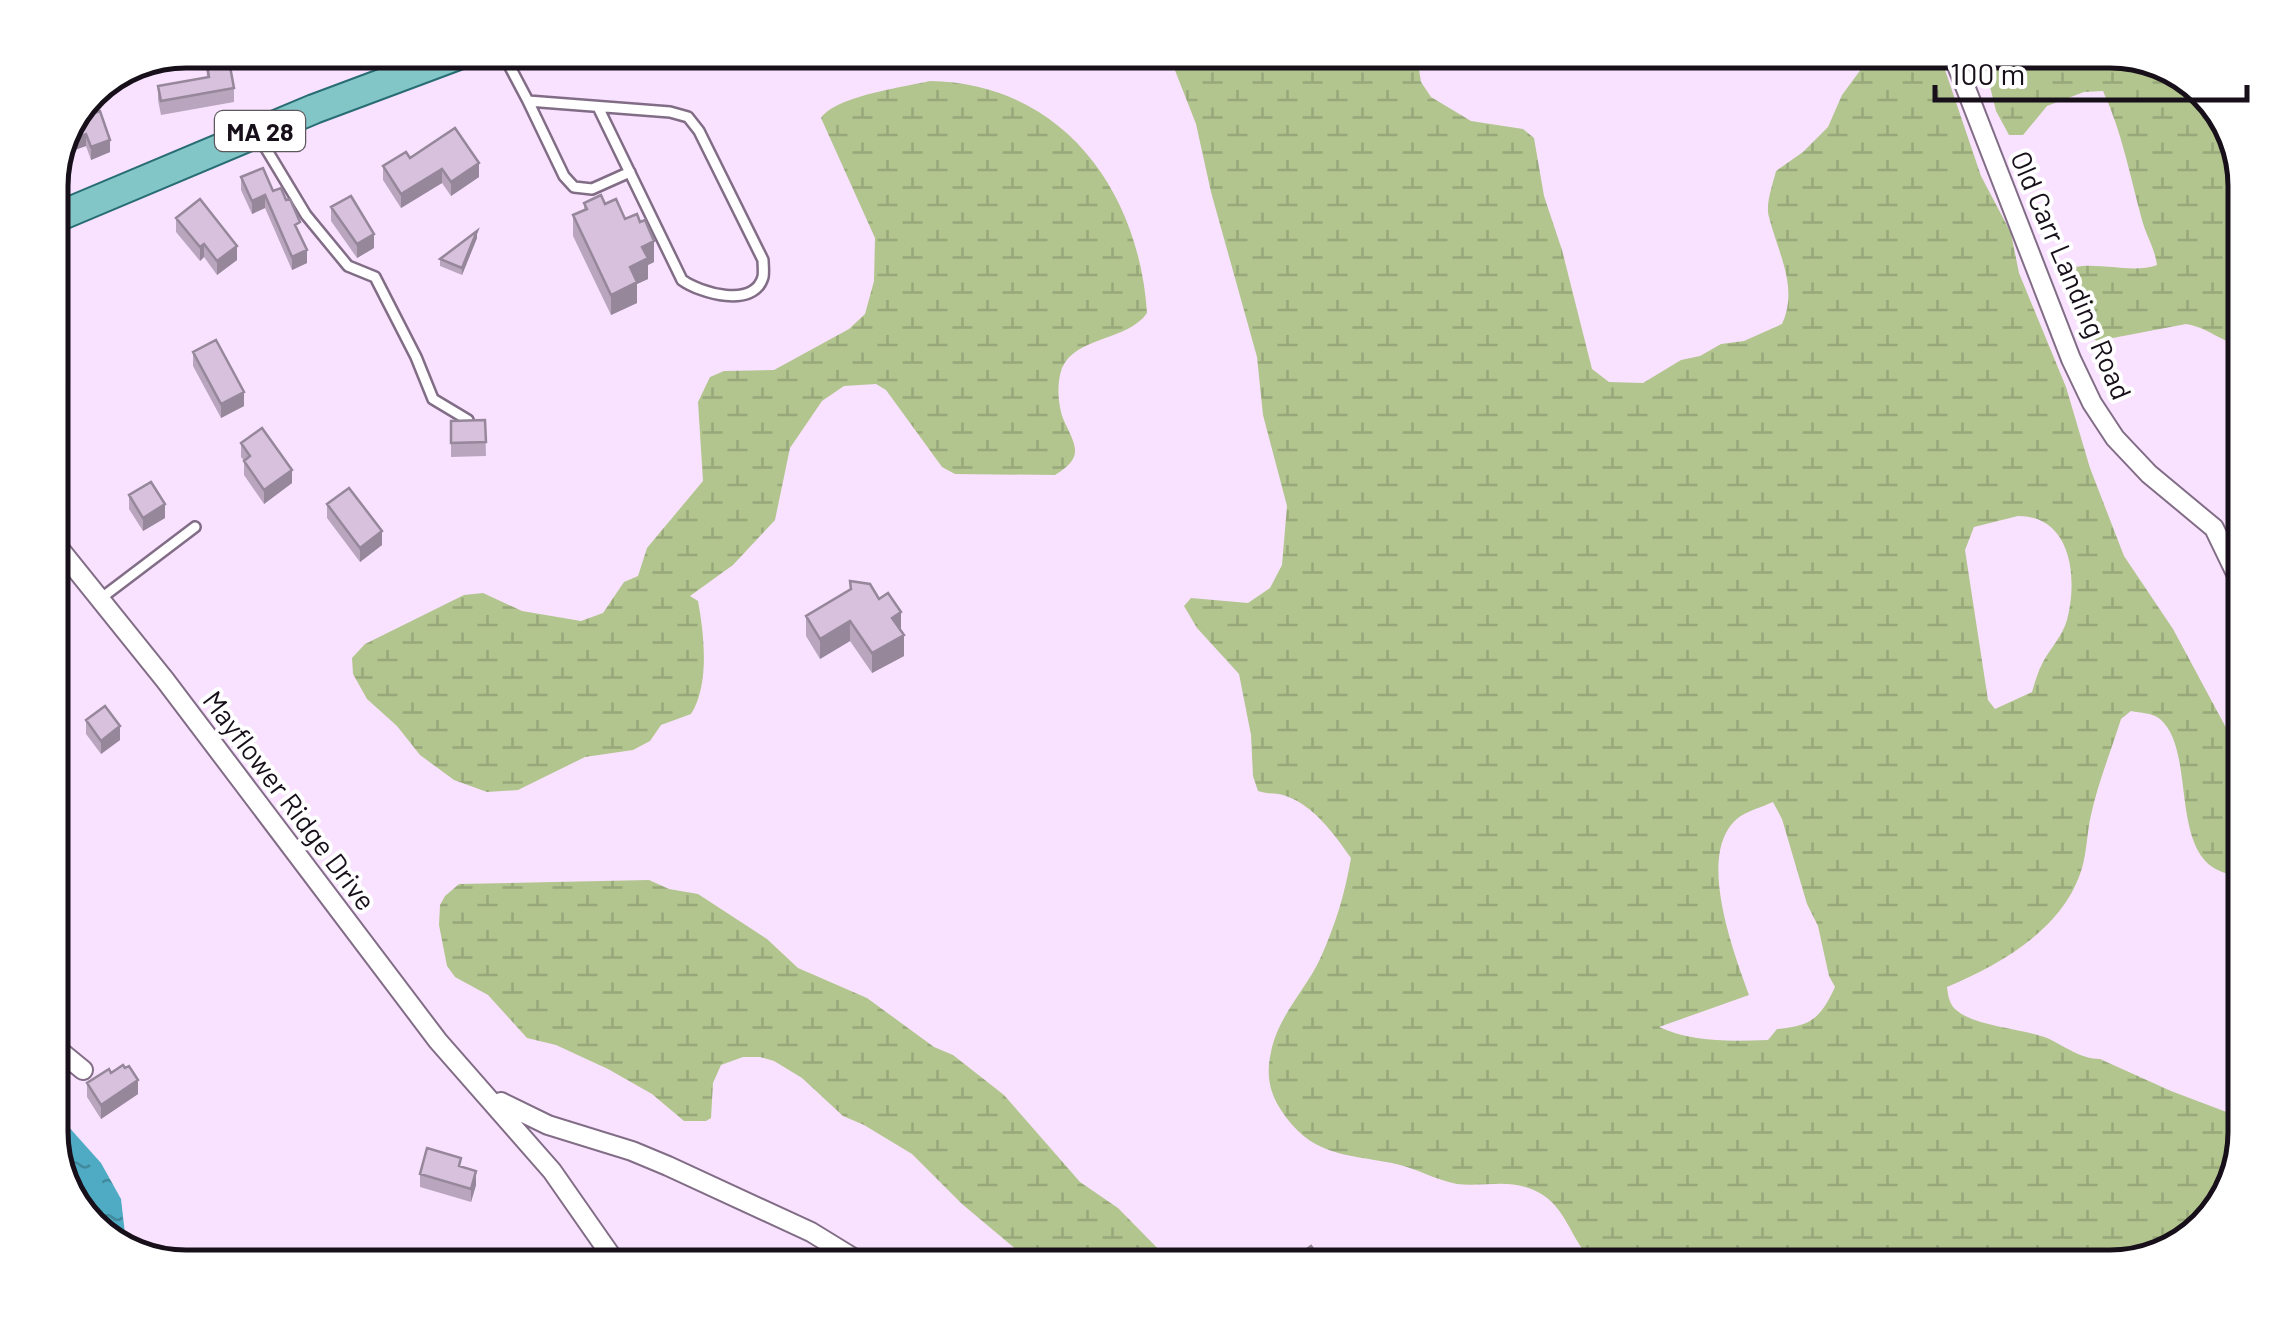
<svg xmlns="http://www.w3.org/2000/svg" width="2295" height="1317" viewBox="0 0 2295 1317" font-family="Barlow,sans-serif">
<defs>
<pattern id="wetland-marsh" width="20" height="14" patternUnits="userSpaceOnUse" patternTransform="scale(2.5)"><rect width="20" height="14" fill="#b2c58e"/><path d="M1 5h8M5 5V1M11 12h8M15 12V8" fill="none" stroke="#98a87a"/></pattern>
<pattern id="water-ripples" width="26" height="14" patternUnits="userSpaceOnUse" patternTransform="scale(2.5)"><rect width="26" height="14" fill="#4fabc3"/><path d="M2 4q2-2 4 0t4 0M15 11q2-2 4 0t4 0" fill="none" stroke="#418a9e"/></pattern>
</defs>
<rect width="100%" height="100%" fill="#f9e2ff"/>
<path fill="url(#wetland-marsh)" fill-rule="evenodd" d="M 1167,50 L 1416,50 L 1421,82 L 1431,97 L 1471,121 L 1523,129 L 1534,138 L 1544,196 L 1562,250 L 1592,369 L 1609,382 L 1643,383 L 1681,360 L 1700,356 L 1721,344 L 1744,341 L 1782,324 C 1799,288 1778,253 1769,217 C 1765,204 1773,184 1776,171 L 1803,152 L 1828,127 L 1842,95 L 1873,53 L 1879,50 L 1933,50 L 1941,58 L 1981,176 L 2011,233 L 2019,273 L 2066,387 L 2090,468 L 2124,556 L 2173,629 L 2245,763 L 2245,875 C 2161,878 2201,754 2160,719 C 2153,713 2140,713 2131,711 L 2121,719 C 2111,751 2098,783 2091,815 C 2087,832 2087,851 2082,868 C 2064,929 2001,964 1947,987 C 1948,995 1949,1003 1955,1009 C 1974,1027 2022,1028 2047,1038 C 2065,1046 2080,1059 2100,1059 L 2171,1091 L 2245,1119 L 2245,1132 L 2227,1199 L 2178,1249 L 2110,1267 L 1601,1267 C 1567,1245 1571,1200 1525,1187 C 1504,1180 1479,1187 1457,1184 C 1435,1180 1414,1167 1392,1163 C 1343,1154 1310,1155 1281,1110 C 1269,1092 1266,1074 1271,1052 C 1278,1016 1305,991 1320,959 C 1335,926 1345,894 1351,858 C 1334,834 1313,804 1283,795 C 1275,793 1267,794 1258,791 L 1253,776 L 1251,735 L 1239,674 L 1197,628 L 1184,606 L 1191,598 L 1248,603 L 1270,588 L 1282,565 L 1287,506 L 1263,415 L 1257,357 L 1211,192 L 1196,124 ZM 2018,516 C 2072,516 2078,579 2067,620 C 2063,635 2050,649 2043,662 C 2038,671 2035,682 2032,692 L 1995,709 L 1988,700 L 1965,550 L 1974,527 ZM 1773,802 L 1782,819 L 1807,904 L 1818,926 L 1829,976 L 1835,987 C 1820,1019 1811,1026 1777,1029 L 1768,1040 C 1731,1041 1694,1043 1659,1027 L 1749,995 C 1734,953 1695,853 1738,818 C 1747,811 1762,807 1773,802 Z
M 1981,50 L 2109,50 L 2177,68 L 2222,111 L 2245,177 L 2245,347 C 2223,343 2207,327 2186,324 L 2097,341 C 2071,328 2064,292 2075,267 C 2102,262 2132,274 2157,265 C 2155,249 2146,235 2142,220 C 2130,176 2122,132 2103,91 L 2084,92 L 2047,106 L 2023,135 L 2009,135 L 1996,111 Z
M 930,81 C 1061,83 1139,189 1147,313 C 1128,341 1076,336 1062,368 C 1056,384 1058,409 1065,423 C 1077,448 1083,458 1055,475 L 955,474 L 942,467 L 886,390 L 876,384 L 844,386 L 822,401 L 790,448 L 775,520 L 733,565 L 690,596 L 698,601 C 704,634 710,684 691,714 L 661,725 L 650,741 L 633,750 L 585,757 L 518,790 L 487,792 L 454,780 L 420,755 L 397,726 L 367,699 L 353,674 L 352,658 L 365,644 L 464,595 L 483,593 L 522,611 L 581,621 L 603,613 L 624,582 L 638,576 L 647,548 L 703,481 L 698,402 L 710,377 L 724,371 L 774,370 L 849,329 L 865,314 L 874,281 L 875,238 L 821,118 C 836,96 904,87 930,81 Z
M 649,880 L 669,889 L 698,894 L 767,939 L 798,968 L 867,998 L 934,1047 L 953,1055 L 1004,1095 L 1080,1182 L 1118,1208 L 1176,1267 L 1037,1267 L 962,1204 L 912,1154 L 864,1125 L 843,1116 L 802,1078 L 774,1061 L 760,1057 L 743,1057 L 721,1065 L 713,1083 L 711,1118 L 706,1121 L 684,1121 L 652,1094 L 608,1069 L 556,1045 L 527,1038 L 488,995 L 455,977 L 447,966 L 439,925 L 440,905 L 445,896 L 459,884 Z"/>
<path fill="url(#water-ripples)" d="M 50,1106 L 101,1163 L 121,1199 L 127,1251 L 118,1249 L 73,1206 L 50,1140 Z"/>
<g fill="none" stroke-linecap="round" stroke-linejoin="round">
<g stroke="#826d87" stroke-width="14">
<path id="service" d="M 501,50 L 528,101 L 670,112 L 688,117 L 699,131 L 763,260 C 763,265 764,271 763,277 C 754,309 700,293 682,280 L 598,107
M 528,101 L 564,176 L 574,187 L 592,189 L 630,172
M 259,137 L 306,215 L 348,266 L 375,277 L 416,357 L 433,399 L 468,420
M 100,599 L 195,527"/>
</g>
<g stroke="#826d87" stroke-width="22">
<path id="minor" d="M 1951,50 L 2071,359 L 2092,403 L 2115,438 L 2149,474 L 2214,528 L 2245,592
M 50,537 L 165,680 L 438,1041 L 552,1171 L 619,1267
M 50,1043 L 83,1070
M 501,1102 L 548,1125 L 632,1151 L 668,1166 L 811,1232 L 868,1267"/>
</g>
<g stroke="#286d73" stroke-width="32">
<path id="primary" d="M 50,220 L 314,109 L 472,50"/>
</g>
<use href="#service" stroke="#fff" stroke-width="9"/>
<use href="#minor" stroke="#fff" stroke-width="18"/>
<use href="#primary" stroke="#83c6c8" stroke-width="28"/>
</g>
<path fill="#b9a6be" d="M 243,50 L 268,50 L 268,66 L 246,70 Z
M 205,52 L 234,88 L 234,102 L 161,115 L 158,100 L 158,86 L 207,77 Z
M 87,97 L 92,114 L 110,152 L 91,160 L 86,146 L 60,155 Z
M 410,158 L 479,177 L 451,196 L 442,183 L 401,208 L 383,180 L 383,166 Z
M 241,177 L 273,191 L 307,263 L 292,270 L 265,208 L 252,214 L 241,190 Z
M 584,203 L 605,204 L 625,219 L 654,262 L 648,265 L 648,279 L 637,284 L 637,303 L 611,315 L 573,236 L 573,215 L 584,210 Z
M 331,207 L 374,248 L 357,258 L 331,221 Z
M 176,218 L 237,260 L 217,275 L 204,257 L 200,261 L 176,232 Z
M 477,238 L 462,275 L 440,266 L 440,259 Z
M 193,352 L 244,406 L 221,418 L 193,366 Z
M 485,420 L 486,456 L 451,457 L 451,421 Z
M 2245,420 L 2245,466 L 2243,467 L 2231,439 L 2231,426 Z
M 241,443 L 292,483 L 264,504 L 244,475 L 244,461 L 241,457 Z
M 129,495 L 165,518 L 143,531 L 129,509 Z
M 327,504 L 382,545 L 360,562 L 327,518 Z
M 850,581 L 901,631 L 904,656 L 872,673 L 850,641 L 820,659 L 806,636 L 806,616 L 850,590 Z
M 86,720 L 120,740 L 101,754 L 86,734 Z
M 111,1073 L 138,1094 L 101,1119 L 87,1097 L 87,1083 Z
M 461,1167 L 476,1185 L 471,1202 L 420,1187 L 420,1174 Z"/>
<path fill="#96879b" d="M 1045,50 L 1072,50 L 1045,57 Z
M 86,134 L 86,146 L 60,155 L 67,141 Z
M 110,140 L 110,152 L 91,160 L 91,147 Z
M 479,163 L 479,177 L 451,196 L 451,182 Z
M 442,169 L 442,183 L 401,208 L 401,194 Z
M 265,195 L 265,208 L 252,214 L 252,201 Z
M 477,231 L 477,238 L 462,275 L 462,268 Z
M 374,234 L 374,248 L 357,258 L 357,244 Z
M 654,241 L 654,262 L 648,265 L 648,279 L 637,284 L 637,303 L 611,315 L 611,295 L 642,247 Z
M 204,244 L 204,257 L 200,261 L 200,247 Z
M 237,246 L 237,260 L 217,275 L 217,261 Z
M 307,250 L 307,263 L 292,270 L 292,257 Z
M 244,392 L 244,406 L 221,418 L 221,404 Z
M 292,470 L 292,483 L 264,504 L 264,490 Z
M 165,504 L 165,518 L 143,531 L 143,518 Z
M 382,531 L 382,545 L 360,562 L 360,548 Z
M 901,612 L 901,633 L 892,618 Z
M 850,621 L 850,641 L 820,659 L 820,639 Z
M 904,635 L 904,656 L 872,673 L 872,653 Z
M 62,686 L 62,700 L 50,709 L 50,696 Z
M 120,726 L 120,740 L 101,754 L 101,741 Z
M 52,769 L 52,790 L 50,792 L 50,771 Z
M 55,956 L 55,970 L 50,973 L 50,959 Z
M 138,1080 L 138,1094 L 101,1119 L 101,1105 Z
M 476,1171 L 476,1185 L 471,1202 L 471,1189 Z"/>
<path fill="#d7c1dd" stroke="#96879b" stroke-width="2.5" d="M 218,50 L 227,50 L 234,88 L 161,101 L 158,86 L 209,77 L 205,52 Z
M 245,50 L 268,50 L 268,52 L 246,56 Z
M 87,97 L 92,114 L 100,111 L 110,140 L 91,147 L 86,134 L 67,141 Z
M 455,128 L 479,163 L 451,182 L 442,169 L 401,194 L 383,166 L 406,152 L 410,158 Z
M 263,168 L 273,191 L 281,188 L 286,200 L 290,199 L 300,222 L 295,225 L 307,250 L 292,257 L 265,195 L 252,201 L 241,177 Z
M 601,195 L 605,204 L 616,199 L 625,219 L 637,214 L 640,222 L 645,220 L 654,241 L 642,247 L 648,258 L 630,267 L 637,282 L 611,295 L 573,215 L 587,209 L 584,203 Z
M 351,196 L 374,234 L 357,244 L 331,207 Z
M 200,199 L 237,246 L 217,261 L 204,244 L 200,247 L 176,218 Z
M 477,231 L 462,268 L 440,259 Z
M 216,340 L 244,392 L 221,404 L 193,352 Z
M 485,420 L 486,442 L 451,443 L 451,421 Z
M 2245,420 L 2245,452 L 2243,453 L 2231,426 Z
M 262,428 L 292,470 L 264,490 L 244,461 L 250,456 L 241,443 Z
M 151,482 L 165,504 L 143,518 L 129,495 Z
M 349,488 L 382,531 L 360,548 L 327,504 Z
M 850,581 L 870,584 L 879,599 L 888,593 L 901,612 L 892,618 L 904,635 L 872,653 L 850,621 L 820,639 L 806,616 L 851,589 Z
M 50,673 L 62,686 L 50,696 Z
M 105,706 L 120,726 L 101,741 L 86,720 Z
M 123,1065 L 125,1068 L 129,1066 L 138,1080 L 101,1105 L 87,1083 L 109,1069 L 111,1073 Z
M 427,1148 L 461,1158 L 459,1166 L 476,1171 L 471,1189 L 420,1174 Z
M 1311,1246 L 1326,1267 L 1297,1267 L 1292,1260 Z"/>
<g text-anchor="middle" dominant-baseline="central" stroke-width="8" stroke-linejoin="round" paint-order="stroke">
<rect fill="#fff" stroke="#5d575e" stroke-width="2.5" x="215" y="111" width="90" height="40" rx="8"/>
<g font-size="25" font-weight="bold" fill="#170f19">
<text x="260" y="131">MA 28</text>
</g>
<g font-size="28" fill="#170f19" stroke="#fff">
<text transform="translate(2072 275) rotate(67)">Old Carr Landing Road</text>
<text transform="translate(290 800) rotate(53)">Mayflower Ridge Drive</text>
</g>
</g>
<path d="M0 0H2295V1317H0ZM186 68H2110A118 118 0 0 1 2228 186V1132A118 118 0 0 1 2110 1250H186A118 118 0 0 1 68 1132V186A118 118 0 0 1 186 68Z" fill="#fff" fill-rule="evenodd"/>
<path fill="none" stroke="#170f19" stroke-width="5" d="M186 68H2110A118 118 0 0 1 2228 186V1132A118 118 0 0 1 2110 1250H186A118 118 0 0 1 68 1132V186A118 118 0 0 1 186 68Z"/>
<path d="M1935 85v15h312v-15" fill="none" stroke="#170f19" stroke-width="5"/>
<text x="1950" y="85" font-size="30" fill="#170f19" stroke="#ffffff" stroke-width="8" paint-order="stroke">100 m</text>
</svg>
